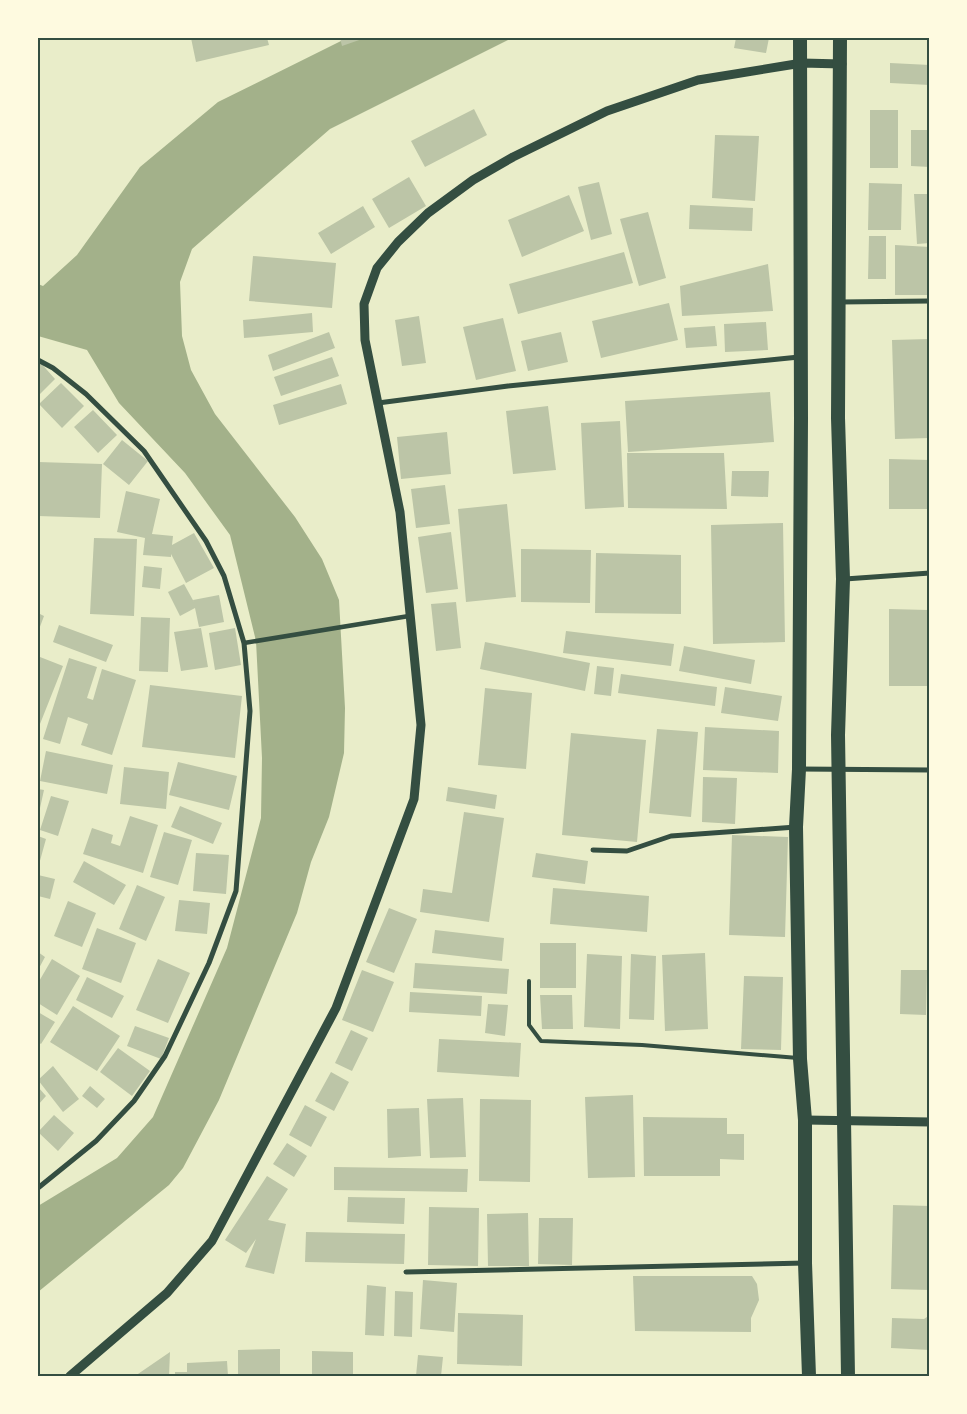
<svg xmlns="http://www.w3.org/2000/svg" width="967" height="1414" viewBox="0 0 967 1414" font-family="Rubik,sans-serif">
<rect width="100%" height="100%" fill="#e9edc9"/>
<path fill="#a3b18a" d="M 347,38 L 512,38 L 330,129 L 192,249 L 180,282 L 182,336 L 191,370 L 215,414 L 295,517 L 322,559 L 339,600 L 345,708 L 344,753 L 329,817 L 311,862 L 297,913 L 219,1100 L 183,1168 L 169,1185 L 38,1292 L 38,1206 L 117,1158 L 153,1117 L 227,948 L 261,818 L 262,758 L 256,641 L 230,535 L 185,473 L 119,403 L 87,350 L 38,336 L 38,284 L 43,286 L 77,255 L 140,167 L 218,102 Z"/>
<path fill="#bcc5a7" d="M 191,38 L 267,38 L 269,45 L 196,62 Z
M 340,38 L 365,38 L 342,46 Z
M 736,38 L 769,38 L 766,53 L 734,48 Z
M 890,63 L 930,65 L 930,85 L 890,83 Z
M 474,109 L 487,135 L 425,167 L 411,141 Z
M 870,110 L 898,110 L 898,168 L 870,168 Z
M 911,130 L 930,130 L 930,167 L 911,166 Z
M 715,135 L 759,136 L 755,201 L 712,198 Z
M 409,177 L 426,206 L 389,228 L 372,199 Z
M 599,182 L 612,234 L 591,240 L 578,187 Z
M 869,183 L 902,184 L 901,230 L 868,230 Z
M 914,194 L 930,194 L 930,243 L 917,244 Z
M 569,195 L 584,231 L 522,257 L 508,220 Z
M 690,205 L 753,208 L 752,231 L 689,229 Z
M 363,206 L 375,227 L 331,254 L 318,233 Z
M 648,212 L 666,278 L 639,286 L 620,219 Z
M 869,236 L 886,236 L 886,279 L 868,279 Z
M 895,245 L 930,247 L 930,295 L 895,295 Z
M 624,252 L 633,283 L 518,314 L 509,284 Z
M 253,256 L 336,263 L 332,308 L 249,301 Z
M 768,264 L 773,311 L 682,316 L 680,286 Z
M 669,303 L 678,340 L 601,358 L 592,321 Z
M 312,313 L 313,332 L 244,338 L 243,320 Z
M 419,316 L 426,363 L 402,366 L 395,320 Z
M 503,318 L 516,371 L 476,380 L 463,327 Z
M 766,322 L 768,350 L 725,352 L 724,324 Z
M 715,326 L 717,346 L 686,348 L 684,328 Z
M 329,332 L 335,348 L 273,371 L 268,355 Z
M 561,332 L 568,362 L 528,371 L 521,341 Z
M 930,339 L 930,438 L 895,439 L 892,340 Z
M 332,357 L 339,376 L 281,396 L 274,377 Z
M 39,361 L 55,379 L 38,396 L 38,363 Z
M 61,383 L 84,406 L 62,428 L 39,404 Z
M 341,384 L 347,404 L 279,425 L 273,405 Z
M 770,392 L 774,442 L 628,452 L 625,401 Z
M 548,406 L 556,470 L 513,474 L 506,411 Z
M 93,410 L 117,435 L 98,453 L 74,427 Z
M 620,421 L 624,507 L 585,509 L 581,423 Z
M 447,432 L 451,474 L 401,479 L 397,437 Z
M 122,440 L 148,461 L 129,485 L 103,464 Z
M 627,453 L 724,453 L 727,509 L 628,508 Z
M 889,459 L 930,460 L 930,509 L 889,509 Z
M 38,462 L 102,464 L 100,518 L 38,516 Z
M 732,471 L 769,471 L 768,497 L 731,496 Z
M 445,485 L 450,524 L 416,528 L 411,489 Z
M 126,491 L 160,499 L 152,534 L 173,536 L 172,545 L 194,533 L 214,568 L 186,583 L 171,554 L 171,557 L 143,555 L 145,538 L 117,532 Z
M 507,504 L 516,597 L 466,602 L 458,509 Z
M 783,523 L 785,642 L 713,644 L 711,525 Z
M 451,532 L 458,589 L 426,593 L 418,537 Z
M 94,538 L 137,539 L 134,616 L 90,614 Z
M 521,549 L 591,550 L 590,603 L 521,602 Z
M 596,553 L 681,555 L 681,614 L 595,613 Z
M 144,566 L 162,568 L 160,589 L 142,587 Z
M 184,584 L 194,602 L 193,600 L 219,595 L 224,622 L 199,627 L 195,608 L 180,616 L 168,592 Z
M 456,602 L 461,648 L 436,651 L 431,604 Z
M 889,609 L 928,610 L 928,686 L 889,686 Z
M 38,613 L 44,616 L 38,632 Z
M 141,617 L 170,618 L 168,672 L 139,671 Z
M 59,625 L 113,645 L 106,662 L 53,642 Z
M 201,628 L 208,667 L 181,671 L 174,632 Z
M 235,628 L 241,665 L 215,670 L 209,633 Z
M 566,631 L 674,644 L 671,666 L 563,653 Z
M 485,642 L 590,663 L 585,691 L 480,669 Z
M 684,646 L 755,660 L 751,684 L 679,671 Z
M 40,657 L 63,666 L 38,729 L 38,664 Z
M 69,658 L 97,667 L 87,698 L 93,700 L 102,669 L 136,680 L 112,755 L 81,745 L 88,724 L 68,717 L 60,744 L 43,739 Z
M 597,666 L 614,668 L 611,696 L 594,694 Z
M 621,674 L 717,687 L 715,706 L 618,693 Z
M 150,685 L 242,696 L 235,758 L 142,747 Z
M 725,687 L 782,696 L 778,721 L 721,713 Z
M 485,688 L 532,693 L 526,769 L 478,765 Z
M 705,727 L 779,731 L 778,773 L 703,770 Z
M 657,729 L 698,732 L 691,817 L 649,813 Z
M 571,733 L 646,740 L 637,842 L 562,835 Z
M 46,751 L 113,765 L 107,794 L 40,781 Z
M 178,762 L 237,776 L 229,810 L 169,795 Z
M 124,767 L 169,772 L 166,809 L 120,804 Z
M 703,777 L 737,778 L 735,824 L 702,822 Z
M 448,787 L 497,795 L 495,809 L 446,801 Z
M 38,789 L 44,790 L 38,817 Z
M 51,796 L 69,801 L 58,836 L 40,830 Z
M 180,806 L 222,823 L 213,844 L 171,827 Z
M 464,812 L 504,818 L 489,922 L 420,912 L 423,889 L 452,893 Z
M 130,816 L 158,825 L 143,873 L 83,854 L 92,828 L 113,835 L 111,843 L 120,846 Z
M 164,832 L 192,840 L 178,885 L 150,877 Z
M 732,835 L 788,837 L 785,937 L 729,935 Z
M 38,836 L 46,839 L 38,868 Z
M 196,853 L 229,855 L 226,894 L 193,891 Z
M 536,853 L 588,861 L 585,884 L 532,877 Z
M 84,861 L 126,885 L 114,905 L 73,882 Z
M 38,875 L 55,879 L 50,899 L 38,896 Z
M 137,885 L 165,897 L 146,941 L 119,929 Z
M 553,888 L 649,896 L 647,932 L 550,924 Z
M 179,900 L 210,903 L 207,934 L 175,931 Z
M 68,901 L 96,913 L 82,947 L 54,936 Z
M 389,908 L 417,919 L 394,973 L 366,962 Z
M 97,928 L 136,943 L 121,983 L 82,969 Z
M 435,930 L 504,938 L 502,961 L 432,953 Z
M 540,943 L 576,943 L 576,988 L 540,988 Z
M 38,952 L 45,957 L 38,970 Z
M 705,953 L 708,1029 L 665,1031 L 662,955 Z
M 587,954 L 622,956 L 620,1029 L 584,1027 Z
M 631,954 L 656,956 L 654,1020 L 629,1019 Z
M 52,959 L 80,976 L 57,1015 L 38,1003 L 38,983 Z
M 158,959 L 190,973 L 168,1023 L 136,1010 Z
M 415,963 L 509,969 L 507,994 L 413,988 Z
M 362,970 L 394,982 L 373,1032 L 342,1020 Z
M 901,970 L 927,970 L 926,1015 L 900,1014 Z
M 744,976 L 783,977 L 781,1050 L 741,1049 Z
M 87,977 L 124,996 L 112,1018 L 76,1000 Z
M 410,992 L 482,996 L 481,1016 L 409,1012 Z
M 540,995 L 572,995 L 573,1029 L 542,1029 Z
M 488,1004 L 508,1005 L 505,1036 L 485,1033 Z
M 73,1006 L 120,1036 L 97,1071 L 50,1042 Z
M 38,1012 L 55,1022 L 41,1044 L 38,1042 Z
M 135,1026 L 169,1038 L 161,1059 L 127,1046 Z
M 351,1030 L 368,1038 L 352,1071 L 335,1063 Z
M 439,1039 L 521,1043 L 519,1077 L 437,1072 Z
M 118,1048 L 150,1071 L 132,1096 L 100,1072 Z
M 53,1066 L 79,1099 L 63,1112 L 38,1080 Z
M 331,1072 L 349,1082 L 334,1111 L 315,1101 Z
M 90,1086 L 105,1099 L 97,1108 L 82,1096 Z
M 38,1087 L 46,1096 L 38,1105 Z
M 633,1095 L 635,1177 L 588,1178 L 585,1097 Z
M 463,1098 L 466,1157 L 430,1158 L 427,1099 Z
M 480,1099 L 531,1100 L 530,1182 L 479,1181 Z
M 305,1105 L 327,1117 L 311,1147 L 289,1135 Z
M 419,1108 L 421,1156 L 388,1158 L 387,1109 Z
M 54,1115 L 74,1133 L 58,1151 L 38,1132 Z
M 643,1117 L 727,1118 L 727,1134 L 744,1134 L 744,1160 L 720,1159 L 720,1176 L 644,1176 Z
M 287,1143 L 307,1156 L 294,1177 L 273,1164 Z
M 334,1167 L 468,1169 L 467,1192 L 334,1190 Z
M 267,1176 L 288,1189 L 268,1220 L 286,1224 L 274,1274 L 245,1267 L 256,1239 L 246,1253 L 225,1240 Z
M 348,1197 L 405,1198 L 404,1224 L 347,1222 Z
M 893,1205 L 930,1206 L 930,1290 L 891,1289 Z
M 429,1207 L 479,1208 L 478,1266 L 428,1265 Z
M 528,1213 L 529,1266 L 488,1266 L 487,1214 Z
M 539,1218 L 573,1218 L 572,1265 L 538,1264 Z
M 306,1232 L 405,1234 L 404,1264 L 305,1262 Z
M 633,1276 L 752,1276 L 757,1284 L 759,1300 L 751,1318 L 751,1332 L 635,1331 Z
M 423,1280 L 457,1283 L 454,1332 L 420,1329 Z
M 367,1285 L 386,1287 L 384,1336 L 365,1335 Z
M 395,1291 L 413,1292 L 412,1337 L 394,1336 Z
M 458,1313 L 523,1315 L 522,1366 L 457,1364 Z
M 930,1315 L 930,1350 L 891,1348 L 892,1318 L 924,1319 Z
M 280,1349 L 280,1376 L 238,1376 L 238,1350 Z
M 312,1351 L 353,1352 L 353,1376 L 312,1376 Z
M 170,1352 L 169,1376 L 135,1376 Z
M 418,1355 L 443,1357 L 441,1376 L 416,1376 Z
M 227,1361 L 228,1376 L 175,1376 L 175,1372 L 187,1372 L 187,1363 Z"/>
<g fill="none" stroke-linecap="round" stroke-linejoin="round">
<path stroke="#344e41" stroke-width="4" d="M 529,981 L 529,1025 L 541,1041 L 642,1045 L 798,1058"/>
<path stroke="#344e41" stroke-width="4.5" d="M 244,643 L 409,616"/>
<path stroke="#344e41" stroke-width="5" d="M 840,302 L 930,301
M 38,360 L 53,368 L 86,394 L 144,451 L 206,541 L 224,576 L 244,643 L 250,711 L 236,891 L 209,963 L 165,1056 L 134,1101 L 96,1141 L 38,1188
M 378,403 L 508,386 L 799,357
M 845,579 L 930,573
M 799,769 L 930,770
M 593,850 L 627,851 L 671,836 L 796,827
M 406,1272 L 805,1263"/>
<path stroke="#344e41" stroke-width="9" d="M 805,1120 L 930,1122
M 70,1376 L 167,1293 L 212,1241 L 336,1008 L 414,799 L 421,725 L 400,512 L 365,340 L 364,304 L 377,268 L 398,242 L 428,213 L 473,180 L 513,157 L 607,111 L 698,80 L 802,63 L 842,64"/>
<path stroke="#344e41" stroke-width="14" d="M 800,38 L 801,418 L 799,769 L 796,827 L 800,1059 L 805,1120 L 805,1263 L 809,1376
M 840,38 L 838,418 L 843,579 L 838,735 L 848,1376"/>
</g>
<rect width="967" height="1414" fill="none" stroke="#fefae0" stroke-width="78"/>
<rect x="39" y="39" width="889" height="1336" fill="none" stroke="#344e41" stroke-width="2"/>
</svg>
